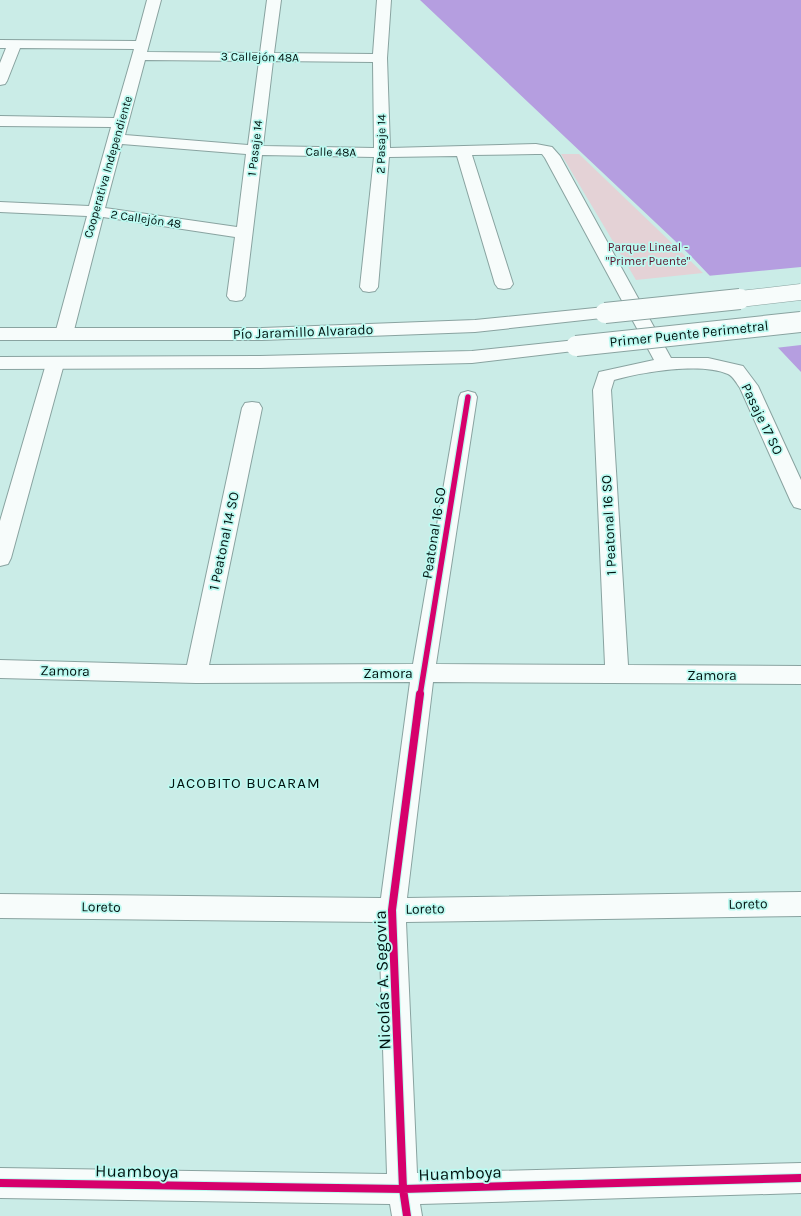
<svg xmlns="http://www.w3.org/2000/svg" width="801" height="1216" viewBox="0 0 801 1216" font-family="Karla,sans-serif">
<rect width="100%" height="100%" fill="#caece7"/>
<path fill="#e4d2d6" d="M 561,154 L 579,154 L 703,273 L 636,280 Z"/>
<path fill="#b59ee0" d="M 420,0 L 801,0 L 801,372 L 691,256 Z"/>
<path fill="#caece7" d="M 801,267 L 801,345 L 775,348 L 707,276 Z"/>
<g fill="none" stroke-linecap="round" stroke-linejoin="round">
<g stroke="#89a3a0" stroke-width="2">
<path id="minor" d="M 147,0 L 161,0 L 147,52 L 260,53 L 267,0 L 281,0 L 274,53 L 373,54 L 377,0 L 391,0 L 387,58 L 390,148 L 536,144 L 552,147 L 560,156 L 671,358 L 708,358 L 743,366 L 758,386 L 801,480 L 801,509 L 794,507 L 791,502 L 740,388 C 737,384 733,376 728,374 C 701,362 642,372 614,380 L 611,390 L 628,665 L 801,666 L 801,684 L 433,682 L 407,898 L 801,892 L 801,916 L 406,922 L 417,1173 L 801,1163 L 801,1193 L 420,1204 L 422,1216 L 392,1216 L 390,1204 L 0,1198 L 0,1168 L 387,1174 L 379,922 L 0,918 L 0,894 L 381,898 L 410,682 L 196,683 L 0,678 L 0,660 L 187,665 L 242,408 L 245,403 L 252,402 L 259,403 L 262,408 L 209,665 L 413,664 L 459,397 L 461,393 L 468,391 L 475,393 L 477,397 L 436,664 L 605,665 L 593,390 L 599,372 L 654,360 L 545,158 L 542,154 L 536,154 L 472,155 L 513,284 L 510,288 L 504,289 L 498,288 L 495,284 L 457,156 L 389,157 L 378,287 L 375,291 L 369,292 L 363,291 L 360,287 L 374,157 L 262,155 L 245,296 L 242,300 L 236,301 L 230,300 L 227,296 L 235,237 L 103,217 L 73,334 L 70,338 L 64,340 L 58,338 L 55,334 L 87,216 L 0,212 L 0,202 L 89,206 L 111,127 L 0,126 L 0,116 L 114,118 L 134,49 L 20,48 L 7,81 L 5,84 L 0,85 L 0,63 L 6,48 L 0,48 L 0,40 L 136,41 ZM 145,60 L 259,61 L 248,145 L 125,135 ZM 273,61 L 373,62 L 374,148 L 263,146 ZM 122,144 L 246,154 L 237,227 L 105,208 Z
M 55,358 L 62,360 L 64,364 L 11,558 L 8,564 L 0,566 L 0,521 L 46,364 L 48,360 Z"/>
</g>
<g stroke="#89a3a0" stroke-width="2">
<path id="trunk" d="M 605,307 L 611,309 L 614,313 L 611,317 L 475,332 L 262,340 L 0,340 L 0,328 L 262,328 L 475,320 Z
M 576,340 L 582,342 L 585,346 L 582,350 L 472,363 L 260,368 L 0,369 L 0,357 L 260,356 L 472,351 Z"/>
</g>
<use href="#minor" fill="#f7fcfb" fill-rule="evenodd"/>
<use href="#trunk" fill="#f7fcfb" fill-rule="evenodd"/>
<g stroke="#89a3a0" stroke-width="17" stroke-linecap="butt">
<path id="trunk-bridge-far1" d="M 731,300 L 801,292"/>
</g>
<g stroke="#89a3a0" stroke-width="22" stroke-linecap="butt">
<path id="trunk-bridge" d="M 605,313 L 740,299
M 576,346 L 801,322"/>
</g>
<use href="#trunk-bridge-far1" stroke="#f7fcfb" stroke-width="16"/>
<use href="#trunk-bridge" stroke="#f7fcfb" stroke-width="20"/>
<g stroke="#bcfaf1" stroke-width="8">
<path id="cycleway-far1" d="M 420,695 L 468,397"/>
</g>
<g stroke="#bcfaf1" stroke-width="10">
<path id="cycleway" d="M 0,1183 L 403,1189 L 801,1178
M 407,1216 L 403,1189 L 392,910 L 420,694"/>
</g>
<use href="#cycleway-far1" stroke="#d6006c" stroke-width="5.5"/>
<use href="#cycleway" stroke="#d6006c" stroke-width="8"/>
</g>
<g text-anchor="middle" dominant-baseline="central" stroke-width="3.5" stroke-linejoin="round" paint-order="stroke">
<g font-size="12" fill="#001310" stroke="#bcfaf1">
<text transform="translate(260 57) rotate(1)">3 Callejón 48A</text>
<text transform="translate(381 144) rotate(-89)">2 Pasaje 14</text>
<text transform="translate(255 148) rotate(-83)">1 Pasaje 14</text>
<text transform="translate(331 152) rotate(1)">Calle 48A</text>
<text transform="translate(108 167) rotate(-74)">Cooperativa Independiente</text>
<text transform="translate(146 219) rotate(8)">2 Callejón 48</text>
</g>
<g font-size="12" fill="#5b122b" stroke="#bcfaf1">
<text x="648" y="247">Parque Lineal -<tspan x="648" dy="14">"Primer Puente"</tspan></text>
</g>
<g font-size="14" fill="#001310" stroke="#bcfaf1">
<text transform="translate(303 332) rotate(-2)">Pío Jaramillo Alvarado</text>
<text transform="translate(689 334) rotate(-6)">Primer Puente Perimetral</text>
<text transform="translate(762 419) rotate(64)">Pasaje 17 SO</text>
<text transform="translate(609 525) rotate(-93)">1 Peatonal 16 SO</text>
<text transform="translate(434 533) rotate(-81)">Peatonal 16 SO</text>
<text transform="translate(224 541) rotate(-78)">1 Peatonal 14 SO</text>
<text transform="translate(65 671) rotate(1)">Zamora</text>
<text x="388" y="673">Zamora</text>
<text x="712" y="675">Zamora</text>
<text transform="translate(748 904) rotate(-1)">Loreto</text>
<text transform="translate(101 907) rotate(1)">Loreto</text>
<text transform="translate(425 909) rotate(-1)">Loreto</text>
</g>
<g font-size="15" letter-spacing="1" fill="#001310" stroke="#bcfaf1">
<text x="245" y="783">JACOBITO BUCARAM</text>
</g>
<g font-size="17" fill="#001310" stroke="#bcfaf1">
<text transform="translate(382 980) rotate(-92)">Nicolás A. Segovia</text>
<text transform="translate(137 1171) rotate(1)">Huamboya</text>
<text transform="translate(460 1173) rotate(-2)">Huamboya</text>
</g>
</g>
</svg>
